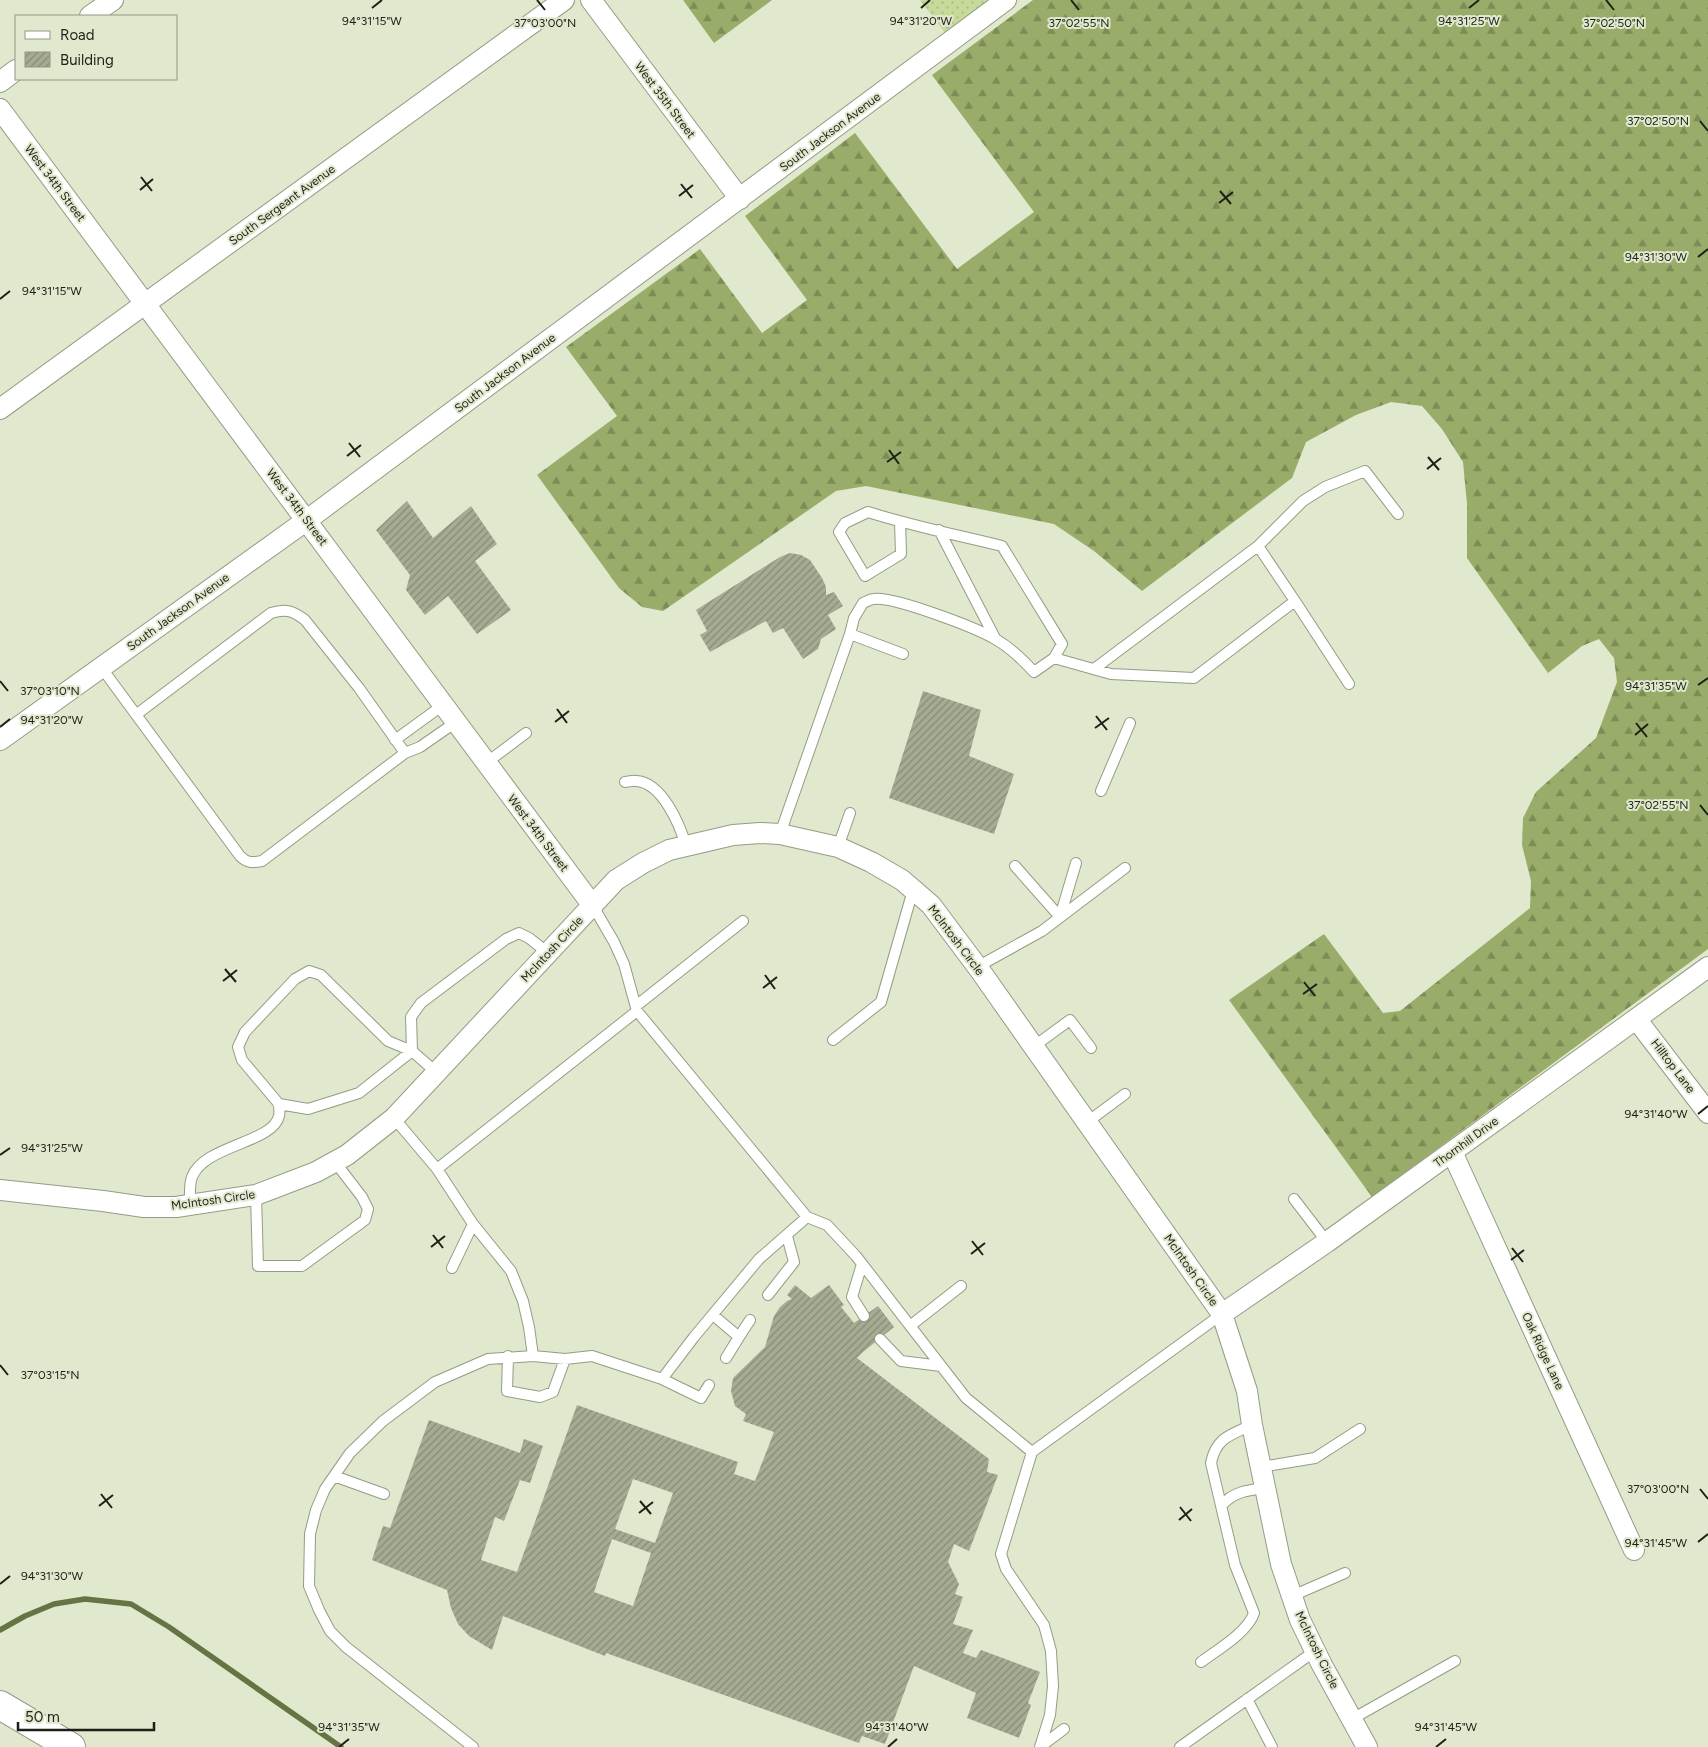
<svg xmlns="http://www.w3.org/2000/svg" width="1708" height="1747" viewBox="0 0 1708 1747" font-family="Figtree,sans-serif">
<defs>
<pattern id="grass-dots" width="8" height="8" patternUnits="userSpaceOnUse" patternTransform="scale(1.25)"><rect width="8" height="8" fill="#c7da9a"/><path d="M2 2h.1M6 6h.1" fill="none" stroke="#aabb84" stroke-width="1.8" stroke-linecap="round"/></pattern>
<pattern id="forest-firs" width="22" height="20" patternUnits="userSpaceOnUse" patternTransform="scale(1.25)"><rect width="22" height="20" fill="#99ac69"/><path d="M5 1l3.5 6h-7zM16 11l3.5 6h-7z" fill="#7c8c55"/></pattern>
<pattern id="building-hatch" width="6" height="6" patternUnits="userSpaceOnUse" patternTransform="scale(1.25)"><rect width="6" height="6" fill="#a4ac93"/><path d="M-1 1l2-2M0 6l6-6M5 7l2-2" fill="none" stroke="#858c77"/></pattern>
</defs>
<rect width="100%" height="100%" fill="#e0e8ce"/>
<path fill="url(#grass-dots)" d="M 920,0 L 997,0 L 948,37 Z"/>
<path fill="url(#forest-firs)" d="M 683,0 L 772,0 L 714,43 Z
M 1033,0 L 1708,0 L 1708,949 L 1372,1197 L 1229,1000 L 1324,934 L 1383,1013 L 1400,1011 L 1530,908 L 1531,881 L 1522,845 L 1523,818 L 1536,792 L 1596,738 L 1617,682 L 1614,658 L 1599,639 L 1582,646 L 1548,673 L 1467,558 L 1467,504 L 1463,462 L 1442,429 L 1422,406 L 1391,402 L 1356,415 L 1306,442 L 1292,478 L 1142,591 L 1094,551 L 1054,524 L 866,486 L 836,491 L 663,611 L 642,607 L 619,588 L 537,475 L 617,416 L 566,347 L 700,249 L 762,333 L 807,300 L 745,216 L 855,133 L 957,269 L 1034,212 L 932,75 Z"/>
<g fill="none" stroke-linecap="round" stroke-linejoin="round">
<path stroke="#667443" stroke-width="5.5" d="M 0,1630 L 25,1616 L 54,1604 L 85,1599 L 131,1604 L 169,1627 L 341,1747"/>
</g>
<path fill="url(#building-hatch)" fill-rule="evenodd" d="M 407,501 L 433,538 L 471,506 L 497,544 L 475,561 L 511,610 L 477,634 L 448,596 L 425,615 L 406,590 L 410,575 L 376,530 Z
M 790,553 L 801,555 L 810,560 L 822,578 L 826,587 L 826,595 L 834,592 L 843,606 L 828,615 L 836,629 L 821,639 L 818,649 L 803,659 L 783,628 L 773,633 L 766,621 L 710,652 L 700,635 L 707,631 L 696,610 L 780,557 Z
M 923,691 L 981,710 L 969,756 L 1014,774 L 994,834 L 889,798 Z
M 795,1285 L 811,1298 L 829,1285 L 844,1305 L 841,1307 L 854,1323 L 878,1306 L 894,1327 L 863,1352 L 857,1358 L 989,1459 L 987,1472 L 998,1475 L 969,1551 L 954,1544 L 948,1562 L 959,1584 L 955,1594 L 963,1597 L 953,1624 L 973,1630 L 963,1653 L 976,1658 L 981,1650 L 1040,1672 L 1028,1703 L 1031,1705 L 1019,1738 L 967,1718 L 976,1693 L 914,1666 L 885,1744 L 862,1736 L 859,1743 L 606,1653 L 605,1656 L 503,1616 L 492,1650 L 469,1636 L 458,1624 L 451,1608 L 447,1590 L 372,1560 L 383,1526 L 390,1528 L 429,1420 L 520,1453 L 524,1439 L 543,1446 L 530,1483 L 520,1480 L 504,1521 L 495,1517 L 481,1560 L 517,1572 L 577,1405 L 738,1462 L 734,1474 L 755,1481 L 774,1432 L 743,1421 L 746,1414 L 735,1406 L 731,1391 L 733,1378 L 765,1347 L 774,1316 L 780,1307 L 787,1301 L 792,1299 L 787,1295 ZM 633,1479 L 673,1493 L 655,1543 L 615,1529 ZM 612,1539 L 651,1553 L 633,1606 L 594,1592 Z"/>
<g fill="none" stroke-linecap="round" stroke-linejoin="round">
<g stroke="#949c84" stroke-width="12">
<path id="service" d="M 939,530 L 995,638
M 1258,546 L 1303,501 L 1325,487 L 1365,471 L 1398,514
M 1295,601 L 1349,684
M 850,634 L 903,654
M 1054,658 L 1111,674 L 1194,678 L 1295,601 L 1258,546 L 1094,669
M 101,667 L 240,856 C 247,863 252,863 262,861 L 405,753 L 359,688 L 305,620 C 293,611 286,608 271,613 L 137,714
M 395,740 L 443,705
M 405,753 L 420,747 L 456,722
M 486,763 L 526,733
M 625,782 C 628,782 633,780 636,781 C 662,782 680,825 686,846
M 1101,791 L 1130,723
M 780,834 L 850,634 L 854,618 L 863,603 C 866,602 870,599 874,599 C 893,596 977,628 995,639 C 1010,647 1022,659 1034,672 L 1054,658 L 1062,644 L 1002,546 C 957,535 912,526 868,512 L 845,523 L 839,532 L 865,576 L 901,554 L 900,522
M 838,847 L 850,813
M 1015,866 L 1060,917
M 593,906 L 614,942 L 624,964 L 637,1011 L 807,1217 L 827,1225 L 856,1256 L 966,1398 L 1032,1452
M 1060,917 L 1076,863
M 977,967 L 1042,931 L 1125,868
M 309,971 L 321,975 L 388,1041 L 412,1051 L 359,1093 L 308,1109 L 279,1104 L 242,1060 L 238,1047 L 245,1032 L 295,979 Z
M 636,1006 L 743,921
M 833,1040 L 881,1002 L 913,890
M 1033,1047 L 1070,1020 L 1091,1048
M 437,1073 L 412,1051 L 411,1017 L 421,1003 L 506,939 L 519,933 L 529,938 L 548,953
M 394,1118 L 437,1169 L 473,1224 L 511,1271 L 523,1301 L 529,1327 L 533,1356
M 1086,1123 L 1125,1094
M 437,1169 L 637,1011
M 256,1195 L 258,1266 L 302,1266 L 365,1220 L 368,1209 L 362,1197 L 335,1162
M 1294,1199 L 1327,1242
M 190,1204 C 190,1197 189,1184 192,1177 C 204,1145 273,1143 279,1116 C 280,1112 279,1108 279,1104
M 862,1264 L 852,1297 L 864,1316
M 452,1268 L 473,1224
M 768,1295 L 794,1262 L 787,1236
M 713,1315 L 739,1337 L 726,1358
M 910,1326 L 961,1286
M 739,1337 L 750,1320
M 880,1339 L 901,1361 L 941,1366
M 508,1356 L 507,1391 L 540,1397 L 553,1392 L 565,1359
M 662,1379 L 701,1398 L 709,1385
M 1261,1467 L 1315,1458 L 1360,1429
M 334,1476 L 384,1494
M 1222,1505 C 1233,1492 1248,1490 1265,1488
M 1292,1596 L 1345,1573
M 1201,1662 C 1217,1650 1248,1632 1254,1613 L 1235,1565 L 1211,1463 C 1216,1438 1230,1435 1252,1425
M 1247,1699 L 1272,1747
M 1352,1719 L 1455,1661
M 473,1747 L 346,1647 L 330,1631 L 319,1610 L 309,1586 L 310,1534 L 316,1510 L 325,1489 L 350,1453 L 383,1421 L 435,1382 L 488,1359 L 533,1356 L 565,1359 L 592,1356 L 662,1379 L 694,1337 L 759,1259 L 807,1217
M 1040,1747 L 1050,1715 L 1053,1686 L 1051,1651 L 1044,1625 L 1006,1569 L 1001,1554 L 1032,1452 L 1222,1314
M 1040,1747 L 1064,1729
M 1180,1747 L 1315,1651"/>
</g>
<g stroke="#949c84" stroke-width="22">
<path id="minor" d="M 591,0 L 740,199
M 90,16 L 113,0
M 0,82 L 16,70
M 0,109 L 593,906
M 0,409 L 564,0
M 0,740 L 307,520 L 1006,0
M 1637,1020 L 1708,1113
M 1452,1152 L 1634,1550
M 0,1190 L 103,1201 L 144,1207 L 176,1207 L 256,1195 L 316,1172 L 347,1155 L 394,1118 L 616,880 L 643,863 L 669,850 L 733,835 L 760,833 L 780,834 L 838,847 L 871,862 L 902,880 L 931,905 L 979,969 L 1222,1314 L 1247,1391 L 1252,1425 L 1281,1564 L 1300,1620 L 1322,1665 L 1367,1747
M 1222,1314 L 1327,1242 L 1708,967"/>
</g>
<g stroke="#949c84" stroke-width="30">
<path id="secondary" d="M 0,1705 L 71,1747"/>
</g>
<use href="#service" stroke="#fff" stroke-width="10"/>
<use href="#minor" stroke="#fff" stroke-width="20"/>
<use href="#secondary" stroke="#fff" stroke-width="28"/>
</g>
<path fill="none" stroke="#1d2017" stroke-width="2" d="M 537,0 L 545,10M 1071,0 L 1079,10M 1606,0 L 1614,10M 372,8 L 382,0M 921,8 L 930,0M 1469,8 L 1479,0M 1700,121 L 1708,131M 141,177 L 152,191M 681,184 L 692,198M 140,190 L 153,179M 1220,191 L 1231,204M 679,196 L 693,185M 1219,203 L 1233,192M 1698,257 L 1708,249M 0,299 L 10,291M 349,443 L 360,457M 889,450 L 899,464M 347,456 L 361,445M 1428,457 L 1439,470M 887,462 L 901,452M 1427,469 L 1441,458M 0,681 L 8,691M 1698,685 L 1708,678M 557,709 L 567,723M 1096,716 L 1107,730M 555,722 L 569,711M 1636,723 L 1647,737M 0,727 L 10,719M 1095,728 L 1109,718M 1635,735 L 1648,724M 1700,805 L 1708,815M 225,969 L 236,982M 765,975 L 775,989M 223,981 L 237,970M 1304,982 L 1315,996M 763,988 L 777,977M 1303,994 L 1317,984M 1698,1114 L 1708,1106M 0,1155 L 10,1148M 433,1235 L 443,1248M 972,1241 L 983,1255M 431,1247 L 445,1236M 1512,1248 L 1523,1262M 971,1254 L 985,1243M 1511,1260 L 1524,1250M 0,1365 L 8,1375M 1700,1489 L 1708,1499M 101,1494 L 112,1508M 640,1501 L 651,1514M 99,1506 L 113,1495M 1180,1507 L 1191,1521M 639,1513 L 653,1502M 1179,1520 L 1192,1509M 1698,1542 L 1708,1534M 0,1584 L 10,1576M 339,1747 L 349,1739M 888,1747 L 897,1739M 1436,1747 L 1446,1739"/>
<g text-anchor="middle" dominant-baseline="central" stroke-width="4" stroke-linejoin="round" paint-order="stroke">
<g font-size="12" fill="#1d2017" stroke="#e0e8ce">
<text transform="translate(665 100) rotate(53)">West 35th Street</text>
<text transform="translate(830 132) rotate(-37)">South Jackson Avenue</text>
<text transform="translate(55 183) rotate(53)">West 34th Street</text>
<text transform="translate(282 205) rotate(-36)">South Sergeant Avenue</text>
<text transform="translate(505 373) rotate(-37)">South Jackson Avenue</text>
<text transform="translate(297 507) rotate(53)">West 34th Street</text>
<text transform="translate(178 612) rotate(-36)">South Jackson Avenue</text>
<text transform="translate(538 833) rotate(53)">West 34th Street</text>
<text transform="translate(956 940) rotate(53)">McIntosh Circle</text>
<text transform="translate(552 949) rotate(-47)">McIntosh Circle</text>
<text transform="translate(1673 1066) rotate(53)">Hilltop Lane</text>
<text transform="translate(1466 1142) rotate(-36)">Thornhill Drive</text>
<text transform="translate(213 1200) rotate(-8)">McIntosh Circle</text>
<text transform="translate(1191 1270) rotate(55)">McIntosh Circle</text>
<text transform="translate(1543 1351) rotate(65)">Oak Ridge Lane</text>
<text transform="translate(1317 1650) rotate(64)">McIntosh Circle</text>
</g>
</g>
<g font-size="12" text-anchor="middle" fill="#1d2017" stroke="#e0e8ce" stroke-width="4" stroke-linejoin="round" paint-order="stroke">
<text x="372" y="25">94°31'15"W</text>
<text x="921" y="25">94°31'20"W</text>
<text x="1469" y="25">94°31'25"W</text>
<text x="545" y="27">37°03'00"N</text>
<text x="1079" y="27">37°02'55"N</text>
<text x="1614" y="27">37°02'50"N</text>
<text x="1658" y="125">37°02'50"N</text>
<text x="1656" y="261">94°31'30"W</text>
<text x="52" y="295">94°31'15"W</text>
<text x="1656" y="690">94°31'35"W</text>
<text x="50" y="695">37°03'10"N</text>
<text x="52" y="724">94°31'20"W</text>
<text x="1658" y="809">37°02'55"N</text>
<text x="1656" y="1118">94°31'40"W</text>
<text x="52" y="1152">94°31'25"W</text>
<text x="50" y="1379">37°03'15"N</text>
<text x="1658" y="1493">37°03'00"N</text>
<text x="1656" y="1547">94°31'45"W</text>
<text x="52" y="1580">94°31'30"W</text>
<text x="349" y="1731">94°31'35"W</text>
<text x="897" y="1731">94°31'40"W</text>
<text x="1446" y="1731">94°31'45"W</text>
</g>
<rect x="15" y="15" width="162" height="65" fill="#e0e8ce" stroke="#929885"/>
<rect x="25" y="31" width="25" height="8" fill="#ffffff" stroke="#929885"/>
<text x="60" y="40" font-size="15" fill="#1d2017">Road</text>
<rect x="25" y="52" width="25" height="15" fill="url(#building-hatch)" stroke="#929885"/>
<text x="60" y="65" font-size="15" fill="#1d2017">Building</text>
<path d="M18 1722v8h136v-8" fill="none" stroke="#1d2017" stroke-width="2.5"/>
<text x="25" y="1722" font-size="15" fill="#1d2017" stroke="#e0e8ce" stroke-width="4" paint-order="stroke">50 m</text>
</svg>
